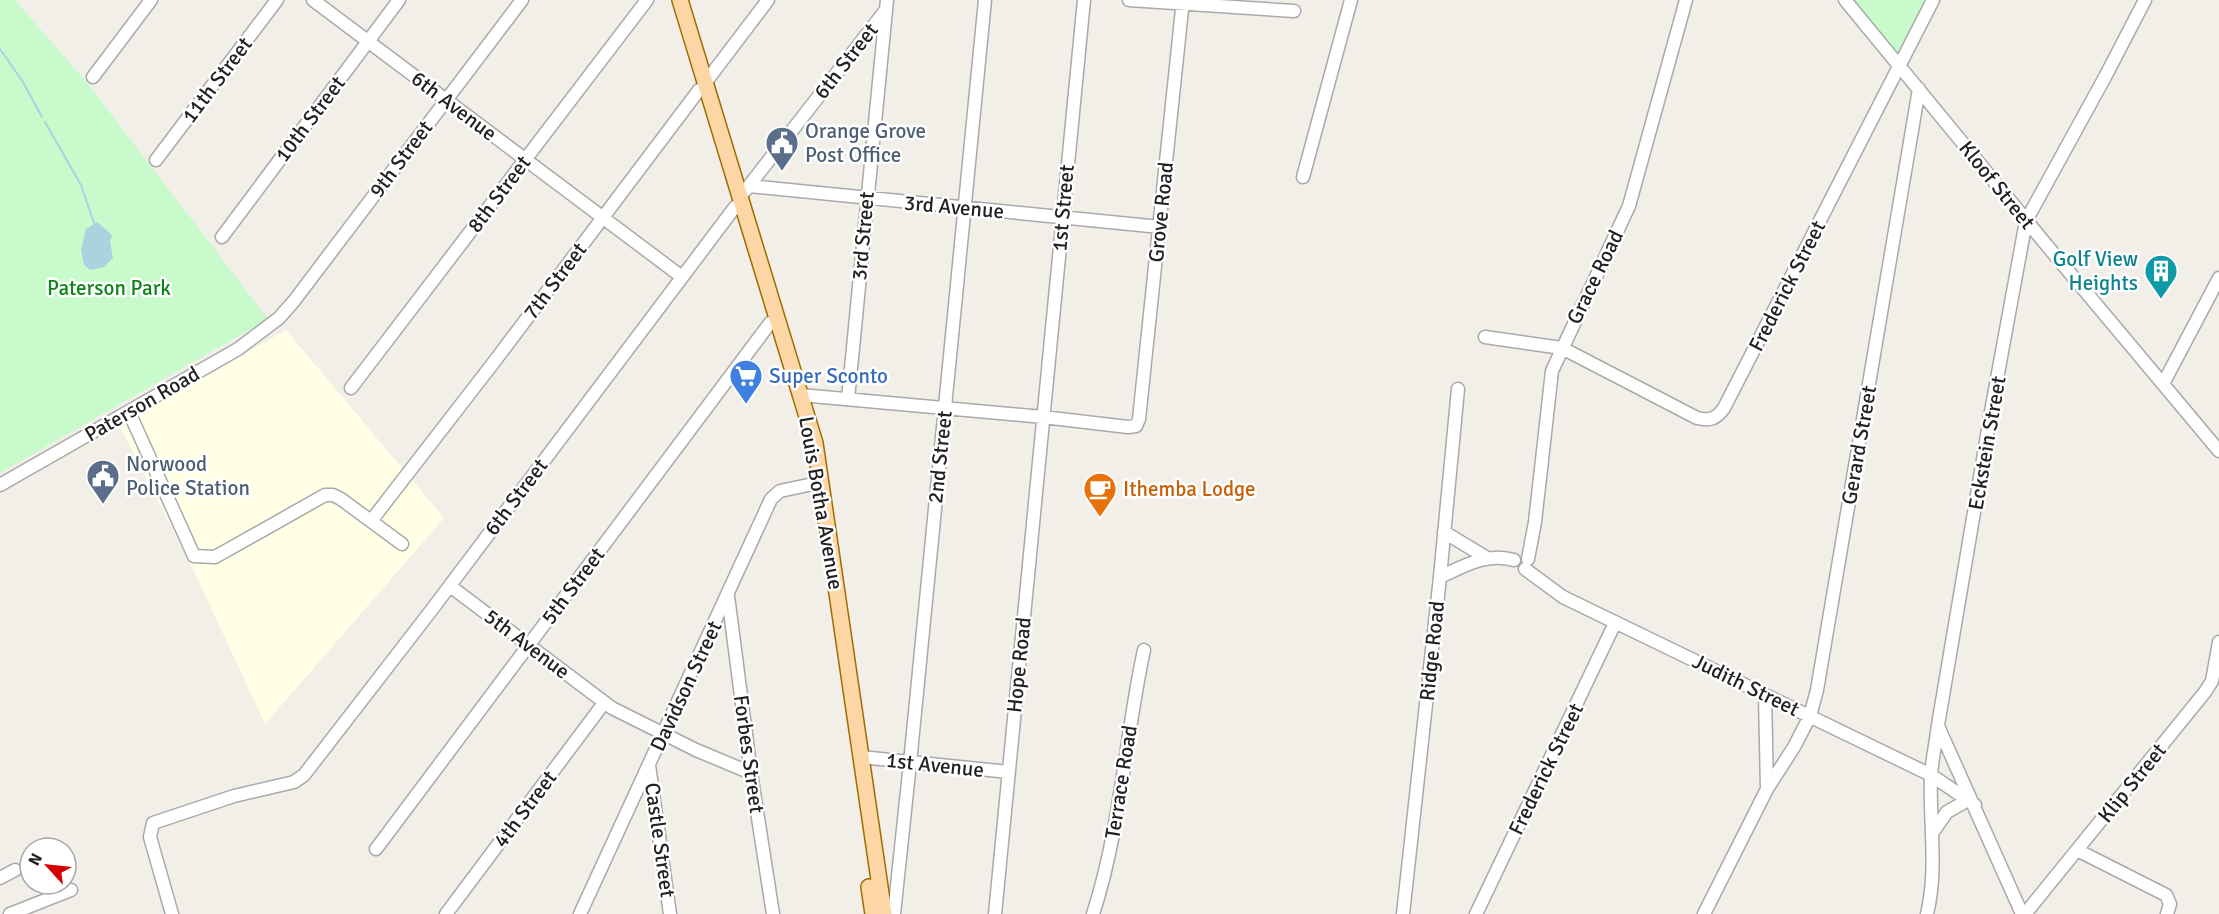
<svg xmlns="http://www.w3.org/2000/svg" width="2219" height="914" viewBox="0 0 2219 914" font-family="Signika,sans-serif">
<rect width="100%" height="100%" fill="#f2efe9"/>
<path fill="#ffffe5" d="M 286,330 L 444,518 L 265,724 L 194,571 L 119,425 Z"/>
<path fill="#c8facc" d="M 0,0 L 15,0 L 88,84 L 268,319 L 0,473 Z
M 1854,0 L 1932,0 L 1901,57 Z"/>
<path fill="#aad3df" d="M 97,222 L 112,235 L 110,241 L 113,258 L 104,267 L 90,270 L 84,265 L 81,250 L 86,229 Z"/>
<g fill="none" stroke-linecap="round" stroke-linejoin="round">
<path stroke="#aad3df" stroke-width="2" d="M 0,49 L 23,82 L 42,117
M 45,122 L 81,185 L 94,223"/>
<g stroke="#a9a9a9" stroke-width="15">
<path id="minor" d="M 313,0 L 682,277
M 1129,0 L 1294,11
M 1845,0 L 2049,248 L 2219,451
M 93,77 L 151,0
M 705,83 L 768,0
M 156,160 L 277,0
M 1303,177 L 1351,0
M 749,186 L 1160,227
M 745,191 L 885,11
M 222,237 L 399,0
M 1485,337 L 1562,348 L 1697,418 C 1710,421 1716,419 1724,408 L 1933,0
M 2163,384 L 2219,278
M 351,388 L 647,0
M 801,395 L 1043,417 L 1128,427 L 1136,426 L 1139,419 L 1183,0
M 848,399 L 887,0
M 129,412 L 194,556 L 215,557 L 325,495 L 333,495 L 341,499 L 402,544
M 0,485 L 238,349 L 279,318 L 294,301 L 522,0
M 371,521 L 494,362 L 699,90
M 1444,532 L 1487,558
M 1528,559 L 1535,522 L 1552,371 L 1629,206 L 1686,0
M 1525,569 L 1563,597 L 1931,775 L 1975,805
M 1440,577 C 1464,566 1487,552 1514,560
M 450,586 L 612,708 L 696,750 L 751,773
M 728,596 L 751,773 L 773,914
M 1765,695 L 1767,789
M 1938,726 L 2022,914
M 861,757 L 1009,772
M 649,765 L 670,914
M 1933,832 L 1947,812 L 1968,800
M 376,849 L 770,323
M 2077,850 L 2166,895 L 2170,904 L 2167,914
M 0,878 L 15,870
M 10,914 L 71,890
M 172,914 L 150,837 L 153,823 L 234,796 L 294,782 L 304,775 L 430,612 L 735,207
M 446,914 L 604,703
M 580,914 L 771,499 L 780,491 L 813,484
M 894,914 L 910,763 L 985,0
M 995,914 L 1084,0
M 1093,914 C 1121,828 1125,737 1144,650
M 1403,914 L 1440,577 L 1458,389
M 1476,914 L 1615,623
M 1704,914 L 1767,789 L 1794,747 L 1810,716 L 1817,690 L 1919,89
M 1927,914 C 1938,869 1929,821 1931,776 C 1932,759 1936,742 1938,725 L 1992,406 L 2026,221 L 2105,77 L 2145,0
M 2025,914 L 2205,692 L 2212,681 L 2219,642"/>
</g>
<g stroke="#a06b00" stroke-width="18">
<path id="major" d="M 680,0 L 815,443 L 884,914
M 869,887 L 873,914"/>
</g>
<use href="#minor" stroke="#fff" stroke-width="12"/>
<use href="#major" stroke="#fcd6a4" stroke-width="15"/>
</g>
<defs>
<g id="civic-pin" transform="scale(1.725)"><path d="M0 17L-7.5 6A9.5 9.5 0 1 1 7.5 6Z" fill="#5c6f8a" stroke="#fff"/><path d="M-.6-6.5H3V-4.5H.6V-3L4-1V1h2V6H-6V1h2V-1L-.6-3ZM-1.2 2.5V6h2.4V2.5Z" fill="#fff"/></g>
<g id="building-pin" transform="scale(1.725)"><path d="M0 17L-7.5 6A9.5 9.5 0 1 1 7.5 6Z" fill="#0f9aa8" stroke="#fff"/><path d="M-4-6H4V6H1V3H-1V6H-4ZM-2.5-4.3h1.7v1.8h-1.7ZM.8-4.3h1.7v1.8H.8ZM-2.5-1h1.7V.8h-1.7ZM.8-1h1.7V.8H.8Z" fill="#fff"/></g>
<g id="supermarket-pin" transform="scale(1.725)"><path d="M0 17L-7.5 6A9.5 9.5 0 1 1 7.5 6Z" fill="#3f7fe0" stroke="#fff"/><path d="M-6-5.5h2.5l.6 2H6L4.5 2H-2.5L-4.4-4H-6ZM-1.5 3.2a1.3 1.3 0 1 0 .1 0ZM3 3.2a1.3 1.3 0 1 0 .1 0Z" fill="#fff"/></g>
<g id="cafe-pin" transform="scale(1.725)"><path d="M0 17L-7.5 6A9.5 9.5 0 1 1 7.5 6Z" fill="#e8710a" stroke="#fff"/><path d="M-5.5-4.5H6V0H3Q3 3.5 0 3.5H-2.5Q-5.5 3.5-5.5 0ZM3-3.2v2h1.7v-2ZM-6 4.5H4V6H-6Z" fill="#fff"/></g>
</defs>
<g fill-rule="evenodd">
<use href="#civic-pin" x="782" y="143"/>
<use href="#building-pin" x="2161" y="271"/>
<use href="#supermarket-pin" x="746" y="376"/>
<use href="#civic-pin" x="103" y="476"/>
<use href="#cafe-pin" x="1100" y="489"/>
</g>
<g text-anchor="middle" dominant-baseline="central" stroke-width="5" stroke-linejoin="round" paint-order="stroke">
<g font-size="21" fill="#222" stroke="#fff">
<text transform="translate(846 61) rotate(-52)">6th Street</text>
<text transform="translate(217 80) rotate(-53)">11th Street</text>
<text transform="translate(454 106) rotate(37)">6th Avenue</text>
<text transform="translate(310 119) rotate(-53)">10th Street</text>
<text transform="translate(401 159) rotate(-53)">9th Street</text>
<text transform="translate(1997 185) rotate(51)">Kloof Street</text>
<text transform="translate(499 194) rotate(-53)">8th Street</text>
<text transform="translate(954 207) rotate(5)">3rd Avenue</text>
<text transform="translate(1063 208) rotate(-85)">1st Street</text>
<text transform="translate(1161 212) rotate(-84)">Grove Road</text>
<text transform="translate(863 236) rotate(-85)">3rd Street</text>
<text transform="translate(1595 277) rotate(-64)">Grace Road</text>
<text transform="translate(555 281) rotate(-53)">7th Street</text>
<text transform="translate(1787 286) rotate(-63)">Frederick Street</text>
<text transform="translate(142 404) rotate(-30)">Paterson Road</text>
<text transform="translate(1987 443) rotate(-80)">Eckstein Street</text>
<text transform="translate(1859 445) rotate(-80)">Gerard Street</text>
<text transform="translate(940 457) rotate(-84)">2nd Street</text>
<text transform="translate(516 497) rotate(-53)">6th Street</text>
<text transform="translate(821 503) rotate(80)">Louis Botha Avenue</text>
<text transform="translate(573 586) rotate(-53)">5th Street</text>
<text transform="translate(527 644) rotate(37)">5th Avenue</text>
<text transform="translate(1432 651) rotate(-84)">Ridge Road</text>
<text transform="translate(1019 665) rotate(-84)">Hope Road</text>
<text transform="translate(1746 685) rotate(26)">Judith Street</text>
<text transform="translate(686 686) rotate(-65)">Davidson Street</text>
<text transform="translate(749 754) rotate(82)">Forbes Street</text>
<text transform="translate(935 765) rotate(6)">1st Avenue</text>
<text transform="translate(1546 769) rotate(-64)">Frederick Street</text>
<text transform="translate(1121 782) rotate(-81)">Terrace Road</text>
<text transform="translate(2132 783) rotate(-51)">Klip Street</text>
<text transform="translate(525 809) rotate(-53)">4th Street</text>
<text transform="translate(660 840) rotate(82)">Castle Street</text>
</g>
<g font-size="21" fill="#4e5e75" stroke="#fff" text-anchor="start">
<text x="805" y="131">Orange Grove<tspan x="805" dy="24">Post Office</tspan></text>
<text x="126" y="464">Norwood<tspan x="126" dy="24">Police Station</tspan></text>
</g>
<g font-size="21" fill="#0d838f" stroke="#fff" text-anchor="end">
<text x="2138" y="259">Golf View<tspan x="2138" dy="24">Heights</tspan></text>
</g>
<g font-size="21" fill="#0c8416" stroke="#fff">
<text x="109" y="288">Paterson Park</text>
</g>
<g font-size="21" fill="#366cbe" stroke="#fff" text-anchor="start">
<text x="769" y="376">Super Sconto</text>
</g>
<g font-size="21" fill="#c56008" stroke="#fff" text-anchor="start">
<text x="1123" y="489">Ithemba Lodge</text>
</g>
</g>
<g transform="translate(48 866) rotate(297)"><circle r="28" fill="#ffffff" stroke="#a7a7a7" stroke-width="1.5"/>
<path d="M0-4.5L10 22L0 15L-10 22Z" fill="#d40000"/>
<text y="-9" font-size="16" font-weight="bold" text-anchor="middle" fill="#222222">N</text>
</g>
</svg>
